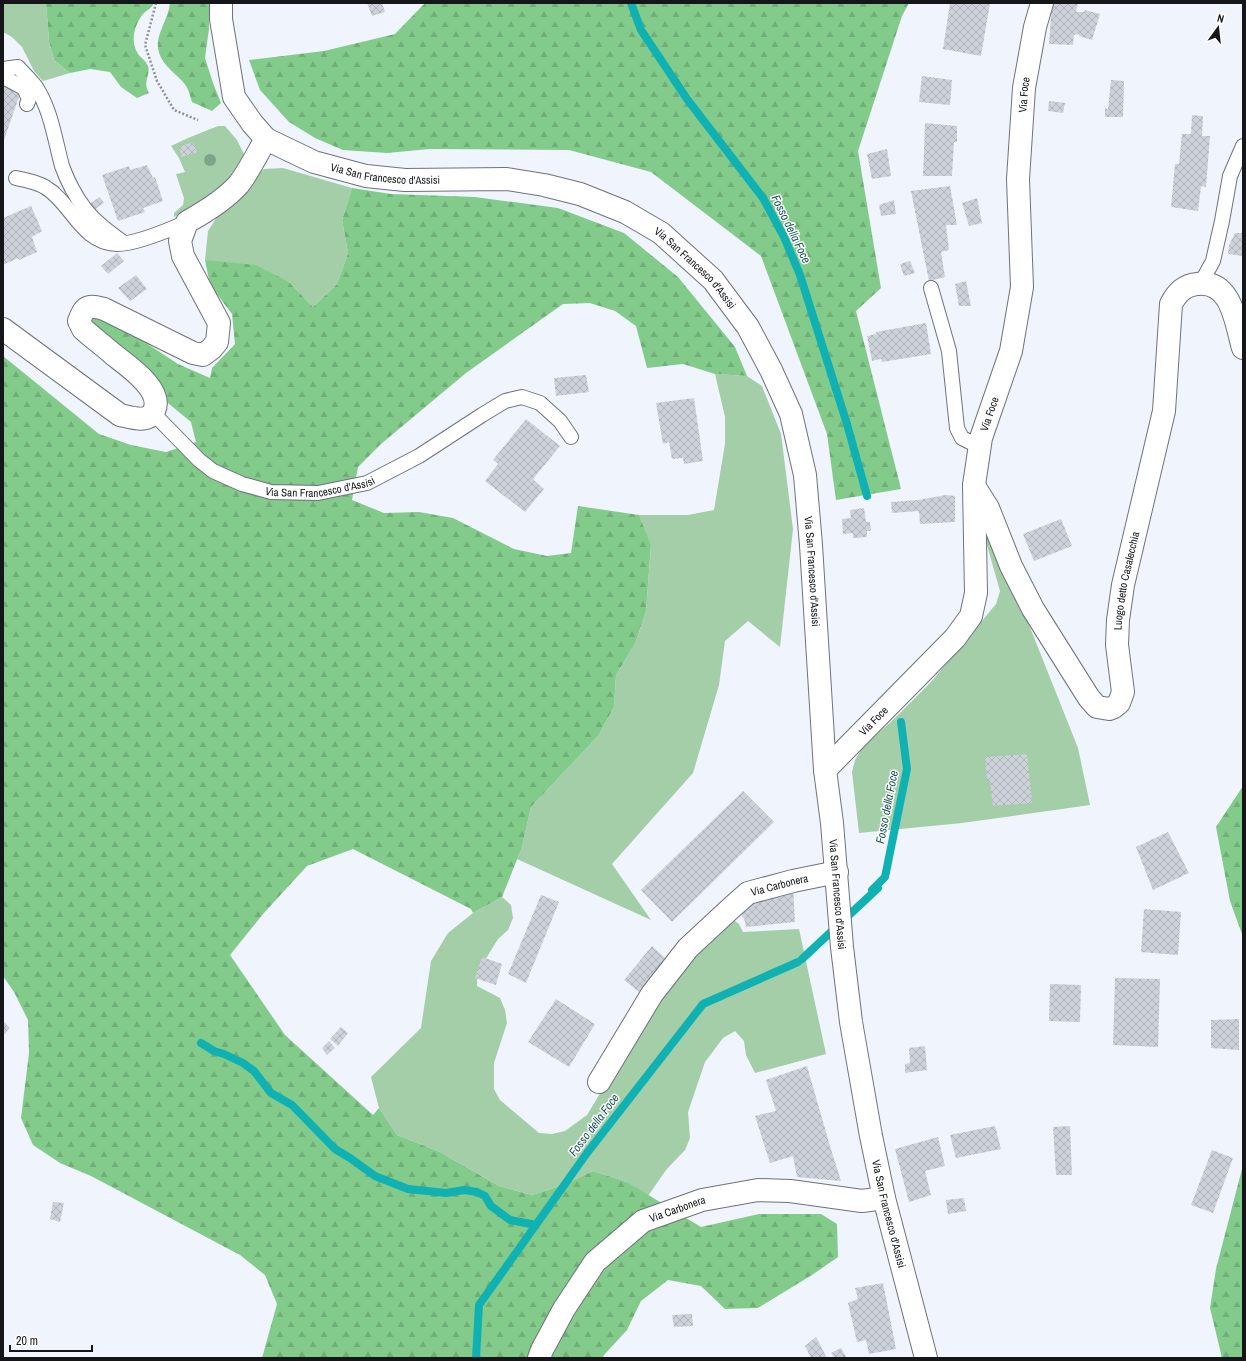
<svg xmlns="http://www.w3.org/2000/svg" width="1246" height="1361" viewBox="0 0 1246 1361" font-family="'Archivo Narrow',sans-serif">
<defs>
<pattern id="forest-firs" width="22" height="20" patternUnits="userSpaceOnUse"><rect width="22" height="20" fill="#83cb8b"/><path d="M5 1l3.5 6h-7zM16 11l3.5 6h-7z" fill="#70ae77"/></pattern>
<pattern id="building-cross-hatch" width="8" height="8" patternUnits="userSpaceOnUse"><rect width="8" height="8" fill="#cdd1da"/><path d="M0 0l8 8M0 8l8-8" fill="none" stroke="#afb3ba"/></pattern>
</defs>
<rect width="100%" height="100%" fill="#f0f4fd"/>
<path fill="#a4cea7" d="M 3,3 L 46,3 L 49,41 L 54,60 L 70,73 L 43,81 L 34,71 L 22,47 L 12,37 L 3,32 Z
M 218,126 L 225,126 L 237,140 L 244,154 L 241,166 L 230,184 L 198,207 L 174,217 L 174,213 L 183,205 L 184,198 L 176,174 L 185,172 L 179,158 L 171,146 L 188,138 Z
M 283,168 L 352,188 L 342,220 L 348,253 L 337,284 L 313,307 L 289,282 L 205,260 L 208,231 L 219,214 L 242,188 L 264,169 Z
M 715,374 L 747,376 L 762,386 L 781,434 L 793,529 L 780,647 L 748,621 L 725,641 L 719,685 L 693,773 L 612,864 L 651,920 L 517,859 L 522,847 L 531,807 L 598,736 L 614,707 L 616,675 L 635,644 L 646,611 L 651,546 L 639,515 L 688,515 L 714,510 L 725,444 L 725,417 Z
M 985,532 L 992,532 L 1078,748 L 1090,805 L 962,823 L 859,833 L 852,772 L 855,760 L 862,748 L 895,718 L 931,682 L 996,604 L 1000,591 L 985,538 Z
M 502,897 L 511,905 L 513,918 L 508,930 L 498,939 L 477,973 L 477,986 L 500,998 L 505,1010 L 507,1023 L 494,1063 L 494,1089 L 500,1100 L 539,1133 L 552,1134 L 565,1131 L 587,1115 L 656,1001 L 695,952 L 732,919 L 739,924 L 743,932 L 799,929 L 826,1054 L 755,1073 L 746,1055 L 744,1041 L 735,1031 L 723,1038 L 705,1062 L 688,1112 L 690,1138 L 685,1150 L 666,1170 L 648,1196 L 627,1182 L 593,1171 L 563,1185 L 532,1195 L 499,1186 L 440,1152 L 397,1135 L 379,1108 L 371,1077 L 421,1028 L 431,961 L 448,933 L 473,913 Z"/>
<path fill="url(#forest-firs)" d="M 46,3 L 154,3 C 152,8 147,10 143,14 C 135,24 130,40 137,52 C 139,57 146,60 148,66 C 151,75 142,81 149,93 L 137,98 L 121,87 L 110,72 L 90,69 L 70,73 L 54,60 L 49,41 Z
M 170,3 L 209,3 L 209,29 L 205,58 L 213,83 L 221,103 L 212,111 L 192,102 C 190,95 188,87 183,82 C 172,70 156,61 158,41 C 160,28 169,16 170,3 Z
M 425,3 L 909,3 L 902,16 L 858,151 L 881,288 L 856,311 L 901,489 L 836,500 L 827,434 L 761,256 L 651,172 L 569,150 L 430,149 L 387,153 L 343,150 L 315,138 L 289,122 L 260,90 L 249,60 L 324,51 L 395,34 Z
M 352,188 L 391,194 L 475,197 L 558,208 L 624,233 L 678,277 L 735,347 L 747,376 L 715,374 L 683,364 L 647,368 L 636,326 L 615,311 L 590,303 L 563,304 L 466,373 L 381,444 L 358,467 L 352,500 L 384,513 L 419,512 L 453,518 L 514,549 L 547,556 L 571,553 L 578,506 L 639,515 L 651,545 L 646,611 L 635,644 L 616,675 L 614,707 L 598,736 L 531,807 L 522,847 L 502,897 L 473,913 L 471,909 L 353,849 L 307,866 L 263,914 L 230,955 L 285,1035 L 373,1115 L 379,1108 L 397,1135 L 440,1152 L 499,1186 L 532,1195 L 563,1185 L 593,1171 L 627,1182 L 701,1227 L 759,1214 L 821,1214 L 837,1224 L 838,1257 L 812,1275 L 758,1308 L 725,1309 L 701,1286 L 668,1280 L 641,1301 L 627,1330 L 604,1355 L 603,1358 L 262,1358 L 277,1304 L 265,1275 L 240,1255 L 91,1176 L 60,1163 L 33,1145 L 21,1118 L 29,1053 L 28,1020 L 14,992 L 3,976 L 3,356 L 99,434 L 131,445 L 166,452 L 196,442 L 191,422 L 168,403 L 155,381 L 90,325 L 95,314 L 128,331 L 178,364 L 210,378 L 212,368 L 235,344 L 232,314 L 210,285 L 205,260 L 256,265 L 289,282 L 313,307 L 337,284 L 348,253 L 342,220 Z
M 1243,786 L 1243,937 L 1230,901 L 1216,827 Z
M 1243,1165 L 1243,1358 L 1222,1358 L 1210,1308 L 1216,1269 Z"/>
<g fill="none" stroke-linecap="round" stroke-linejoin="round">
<path stroke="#10b1b3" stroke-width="8" d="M 631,3 L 641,30 L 687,99 L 763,198 L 784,237 L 800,275 L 847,424 L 867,496
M 872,890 L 885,877 L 907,769 L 901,722
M 802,959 L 878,888
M 201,1043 L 214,1051 L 224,1054 L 243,1063 L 254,1071 L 271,1093 L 292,1105 L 335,1149 L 350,1158 L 375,1176 L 408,1189 L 446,1193 L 464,1190 L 477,1192 L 485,1196 L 491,1206 L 510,1220 L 536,1225
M 476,1358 L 479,1305 L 587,1153 L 703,1004 L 798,962"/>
</g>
<path fill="url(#building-cross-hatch)" d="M 367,3 L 382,3 L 385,12 L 372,16 Z
M 950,3 L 990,3 L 981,56 L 943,49 Z
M 1052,3 L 1078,3 L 1076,12 L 1084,12 L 1085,10 L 1100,14 L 1092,40 L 1079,36 L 1079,34 L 1074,35 L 1073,45 L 1049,44 Z
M 922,76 L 952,80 L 950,105 L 919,102 Z
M 1111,80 L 1124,81 L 1123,117 L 1105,117 L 1105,108 L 1108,109 Z
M 3,84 L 21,91 L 3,143 Z
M 1049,101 L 1065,103 L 1063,113 L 1048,111 Z
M 1192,115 L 1203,116 L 1202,136 L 1210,136 L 1206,187 L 1201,186 L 1198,211 L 1171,207 L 1175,164 L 1179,164 L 1182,134 L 1191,134 Z
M 925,123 L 957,126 L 957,142 L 954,142 L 952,176 L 923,176 Z
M 193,142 L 197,152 L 182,157 L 179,147 Z
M 887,149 L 891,176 L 872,179 L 867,154 Z
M 147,165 L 153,178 L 155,177 L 163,201 L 143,208 L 145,212 L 118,221 L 102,175 L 129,166 L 130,170 Z
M 950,186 L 957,225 L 946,225 L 949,250 L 941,252 L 945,277 L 929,281 L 911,191 Z
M 100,197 L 104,203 L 92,211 L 86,206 Z
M 977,198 L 982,223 L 969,226 L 962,203 Z
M 894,200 L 896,214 L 881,216 L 879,205 Z
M 31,206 L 42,231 L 32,237 L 37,252 L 19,260 L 18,258 L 3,265 L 3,218 Z
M 1235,233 L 1243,233 L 1243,256 L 1228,254 L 1229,245 Z
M 117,253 L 124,261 L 108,274 L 101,266 Z
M 910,261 L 915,273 L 904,276 L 900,264 Z
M 136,275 L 147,289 L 130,301 L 118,288 Z
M 966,281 L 971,306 L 959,306 L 955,284 Z
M 926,323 L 931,354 L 882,362 L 881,359 L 872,361 L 867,336 L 876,334 L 876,332 Z
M 586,375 L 589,392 L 556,396 L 554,378 Z
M 694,398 L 703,461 L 684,464 L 683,458 L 672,459 L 669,442 L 663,444 L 656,403 Z
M 526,419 L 560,446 L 533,479 L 544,489 L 525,512 L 485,481 L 498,464 L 493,460 Z
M 946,495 L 955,496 L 955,522 L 920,524 L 919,511 L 892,513 L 891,502 L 918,500 Z
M 864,508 L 866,522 L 870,522 L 871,531 L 867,531 L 867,537 L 853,538 L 853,533 L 843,534 L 842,519 L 851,518 L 850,510 Z
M 1061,519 L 1072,546 L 1034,561 L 1023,534 Z
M 1027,754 L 1032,803 L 993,806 L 990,782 L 987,781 L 985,757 Z
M 743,791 L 774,822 L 672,922 L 641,890 Z
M 1168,832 L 1189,873 L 1153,890 L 1136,847 Z
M 793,887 L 795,922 L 746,927 L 744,918 L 742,917 L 741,907 Z
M 541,895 L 559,902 L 526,983 L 508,974 Z
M 1144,909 L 1181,912 L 1178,955 L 1141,952 Z
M 652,946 L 666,959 L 639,992 L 624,980 Z
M 482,957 L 502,964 L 496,985 L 475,978 Z
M 1115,978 L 1160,979 L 1158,1047 L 1113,1045 Z
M 1050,984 L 1081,985 L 1080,1022 L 1049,1021 Z
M 556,999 L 595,1024 L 569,1067 L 528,1042 Z
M 1239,1019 L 1239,1050 L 1211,1048 L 1211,1020 Z
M 3,1021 L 10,1028 L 3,1036 Z
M 341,1027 L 348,1033 L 338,1046 L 330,1039 Z
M 329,1041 L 335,1048 L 327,1055 L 322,1048 Z
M 925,1046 L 927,1070 L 905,1073 L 905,1064 L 910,1063 L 909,1048 Z
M 807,1066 L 830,1146 L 841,1181 L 797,1177 L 793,1156 L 770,1163 L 755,1116 L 776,1111 L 766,1080 Z
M 995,1126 L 1001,1149 L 956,1158 L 950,1135 Z
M 1070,1126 L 1072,1175 L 1056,1175 L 1053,1127 Z
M 938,1137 L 945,1166 L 925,1171 L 931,1195 L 909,1202 L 895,1149 Z
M 1212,1150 L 1233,1158 L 1213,1213 L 1191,1205 Z
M 964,1198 L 966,1211 L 948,1214 L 946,1200 Z
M 53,1202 L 64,1203 L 60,1222 L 50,1219 Z
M 883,1283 L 896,1349 L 869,1354 L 866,1340 L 857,1342 L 848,1303 L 858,1299 L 855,1288 Z
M 692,1314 L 693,1326 L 674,1327 L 672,1315 Z
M 816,1337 L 827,1358 L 811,1358 L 805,1346 Z
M 841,1348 L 847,1358 L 834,1358 L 831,1353 Z"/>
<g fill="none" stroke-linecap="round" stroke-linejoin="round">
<g stroke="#6e727a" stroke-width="16">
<g id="service">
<path d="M 3,70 L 3,69 L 18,67 C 24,74 31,80 36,87 C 51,110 55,140 62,166 C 67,180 76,197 85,209 C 96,223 110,233 124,243"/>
<path d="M 3,77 L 24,88 L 29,99 L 27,104"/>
<path d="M 16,178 C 26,180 37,182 45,187 C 72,203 81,243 117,244 C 136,244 169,230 187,222"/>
<path d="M 1201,283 L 1213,261 L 1222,221 L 1230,176 L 1243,146"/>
<path d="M 931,288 L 949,351 L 957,428 L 962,438 L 980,447"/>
<path id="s1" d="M 153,413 L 199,460 L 213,471 L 242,484 L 271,492 L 318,493 L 367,483 L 419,456 L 482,415 L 505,401 L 522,397 L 540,403 L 560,421 L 571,437"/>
</g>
</g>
<g stroke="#6e727a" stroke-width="24">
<g id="minor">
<path d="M 3,329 L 120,415 C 130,417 148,424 154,411 C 164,390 128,366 114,355 C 104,346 93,338 83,329 L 79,321 C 85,305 88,305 104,309 L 193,353 L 203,355 L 211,349 L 217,342 L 219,323 L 183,256 L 180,241 L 187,222 C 205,212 225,200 239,184 C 249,171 257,154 266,139"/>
<path id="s2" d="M 974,486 L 988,508 L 1011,566 L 1033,609 L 1089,698 L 1097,707 L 1109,709 L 1114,707 L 1119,703 L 1123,692 L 1117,645 L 1118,620 L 1123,585 L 1164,411 L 1171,304 C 1177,293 1184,285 1197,284 C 1232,279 1236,324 1243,348"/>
<path id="s3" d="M 825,770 L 955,638 L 971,616 L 976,593 L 974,485 L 981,438 L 1011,351 L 1022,287 L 1018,179 L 1024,88 L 1035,27 L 1042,3"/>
<path id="s4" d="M 599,1082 L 652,994 L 688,948 L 730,909 L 748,893 L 793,881 L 837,872"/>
<path id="s5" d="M 539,1358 L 542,1350 L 564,1309 L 595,1262 L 643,1221 L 702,1200 L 758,1190 L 790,1191 L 862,1201 L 884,1198"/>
</g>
</g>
<g stroke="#6e727a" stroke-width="24">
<g id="secondary">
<path id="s6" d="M 221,3 L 221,19 L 234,97 L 252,123 L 266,139 L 314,162 L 366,176 L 405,180 L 507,179 L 544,185 L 580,194 L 625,212 L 661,233 L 713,280 L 748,327 L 771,370 L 791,414 L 805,475 L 811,545 L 825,770 L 832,823 L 842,947 L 851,1022 L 871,1136 L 884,1198 L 926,1358"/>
</g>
</g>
<path stroke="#8d9096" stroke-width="2.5" stroke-dasharray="2 2" stroke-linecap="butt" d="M 156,3 L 145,45 L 157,81 L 174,110 L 198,120"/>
<use href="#service" stroke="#fff" stroke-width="14"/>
<use href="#minor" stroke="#fff" stroke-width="22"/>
<use href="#secondary" stroke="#fff" stroke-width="22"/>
</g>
<circle fill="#7ba68a" cx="210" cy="160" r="6"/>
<g text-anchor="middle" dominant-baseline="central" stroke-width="3" stroke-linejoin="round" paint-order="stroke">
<g font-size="11" fill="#141619" stroke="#fff">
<text stroke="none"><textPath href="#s3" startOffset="741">Via Foce</textPath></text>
<text stroke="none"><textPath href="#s6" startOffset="274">Via San Francesco d'Assisi</textPath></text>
<text stroke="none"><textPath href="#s6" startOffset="610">Via San Francesco d'Assisi</textPath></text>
<text stroke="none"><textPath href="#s3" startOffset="417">Via Foce</textPath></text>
<text stroke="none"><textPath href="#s1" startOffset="195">Via San Francesco d'Assisi</textPath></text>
<text stroke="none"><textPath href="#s6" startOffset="946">Via San Francesco d'Assisi</textPath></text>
<text stroke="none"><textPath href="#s2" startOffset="402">Luogo detto Casalecchia</textPath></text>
<text stroke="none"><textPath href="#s3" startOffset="69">Via Foce</textPath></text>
<text stroke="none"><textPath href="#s4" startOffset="275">Via Carbonera</textPath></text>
<text stroke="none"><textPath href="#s6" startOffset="1270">Via San Francesco d'Assisi</textPath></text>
<text stroke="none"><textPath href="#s5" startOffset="211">Via Carbonera</textPath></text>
<text stroke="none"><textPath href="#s6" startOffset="1594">Via San Francesco d'Assisi</textPath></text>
</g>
<g font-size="12" font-style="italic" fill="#1c5555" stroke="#fff">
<text transform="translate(791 229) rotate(64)">Fosso della Foce</text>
<text transform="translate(887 807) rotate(-79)">Fosso della Foce</text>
<text transform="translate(594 1125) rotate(-53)">Fosso della Foce</text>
</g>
</g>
<rect width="1246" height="1361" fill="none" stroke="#141619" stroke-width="8"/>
<g transform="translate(1218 28) rotate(15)" stroke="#ffffff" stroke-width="3" paint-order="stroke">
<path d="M0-3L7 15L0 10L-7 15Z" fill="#141619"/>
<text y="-6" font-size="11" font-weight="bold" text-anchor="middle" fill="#141619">N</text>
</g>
<path d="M10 1345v6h82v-6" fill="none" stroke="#141619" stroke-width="2"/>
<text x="16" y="1345" font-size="12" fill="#141619" stroke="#ffffff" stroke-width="3" paint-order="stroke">20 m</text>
</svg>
